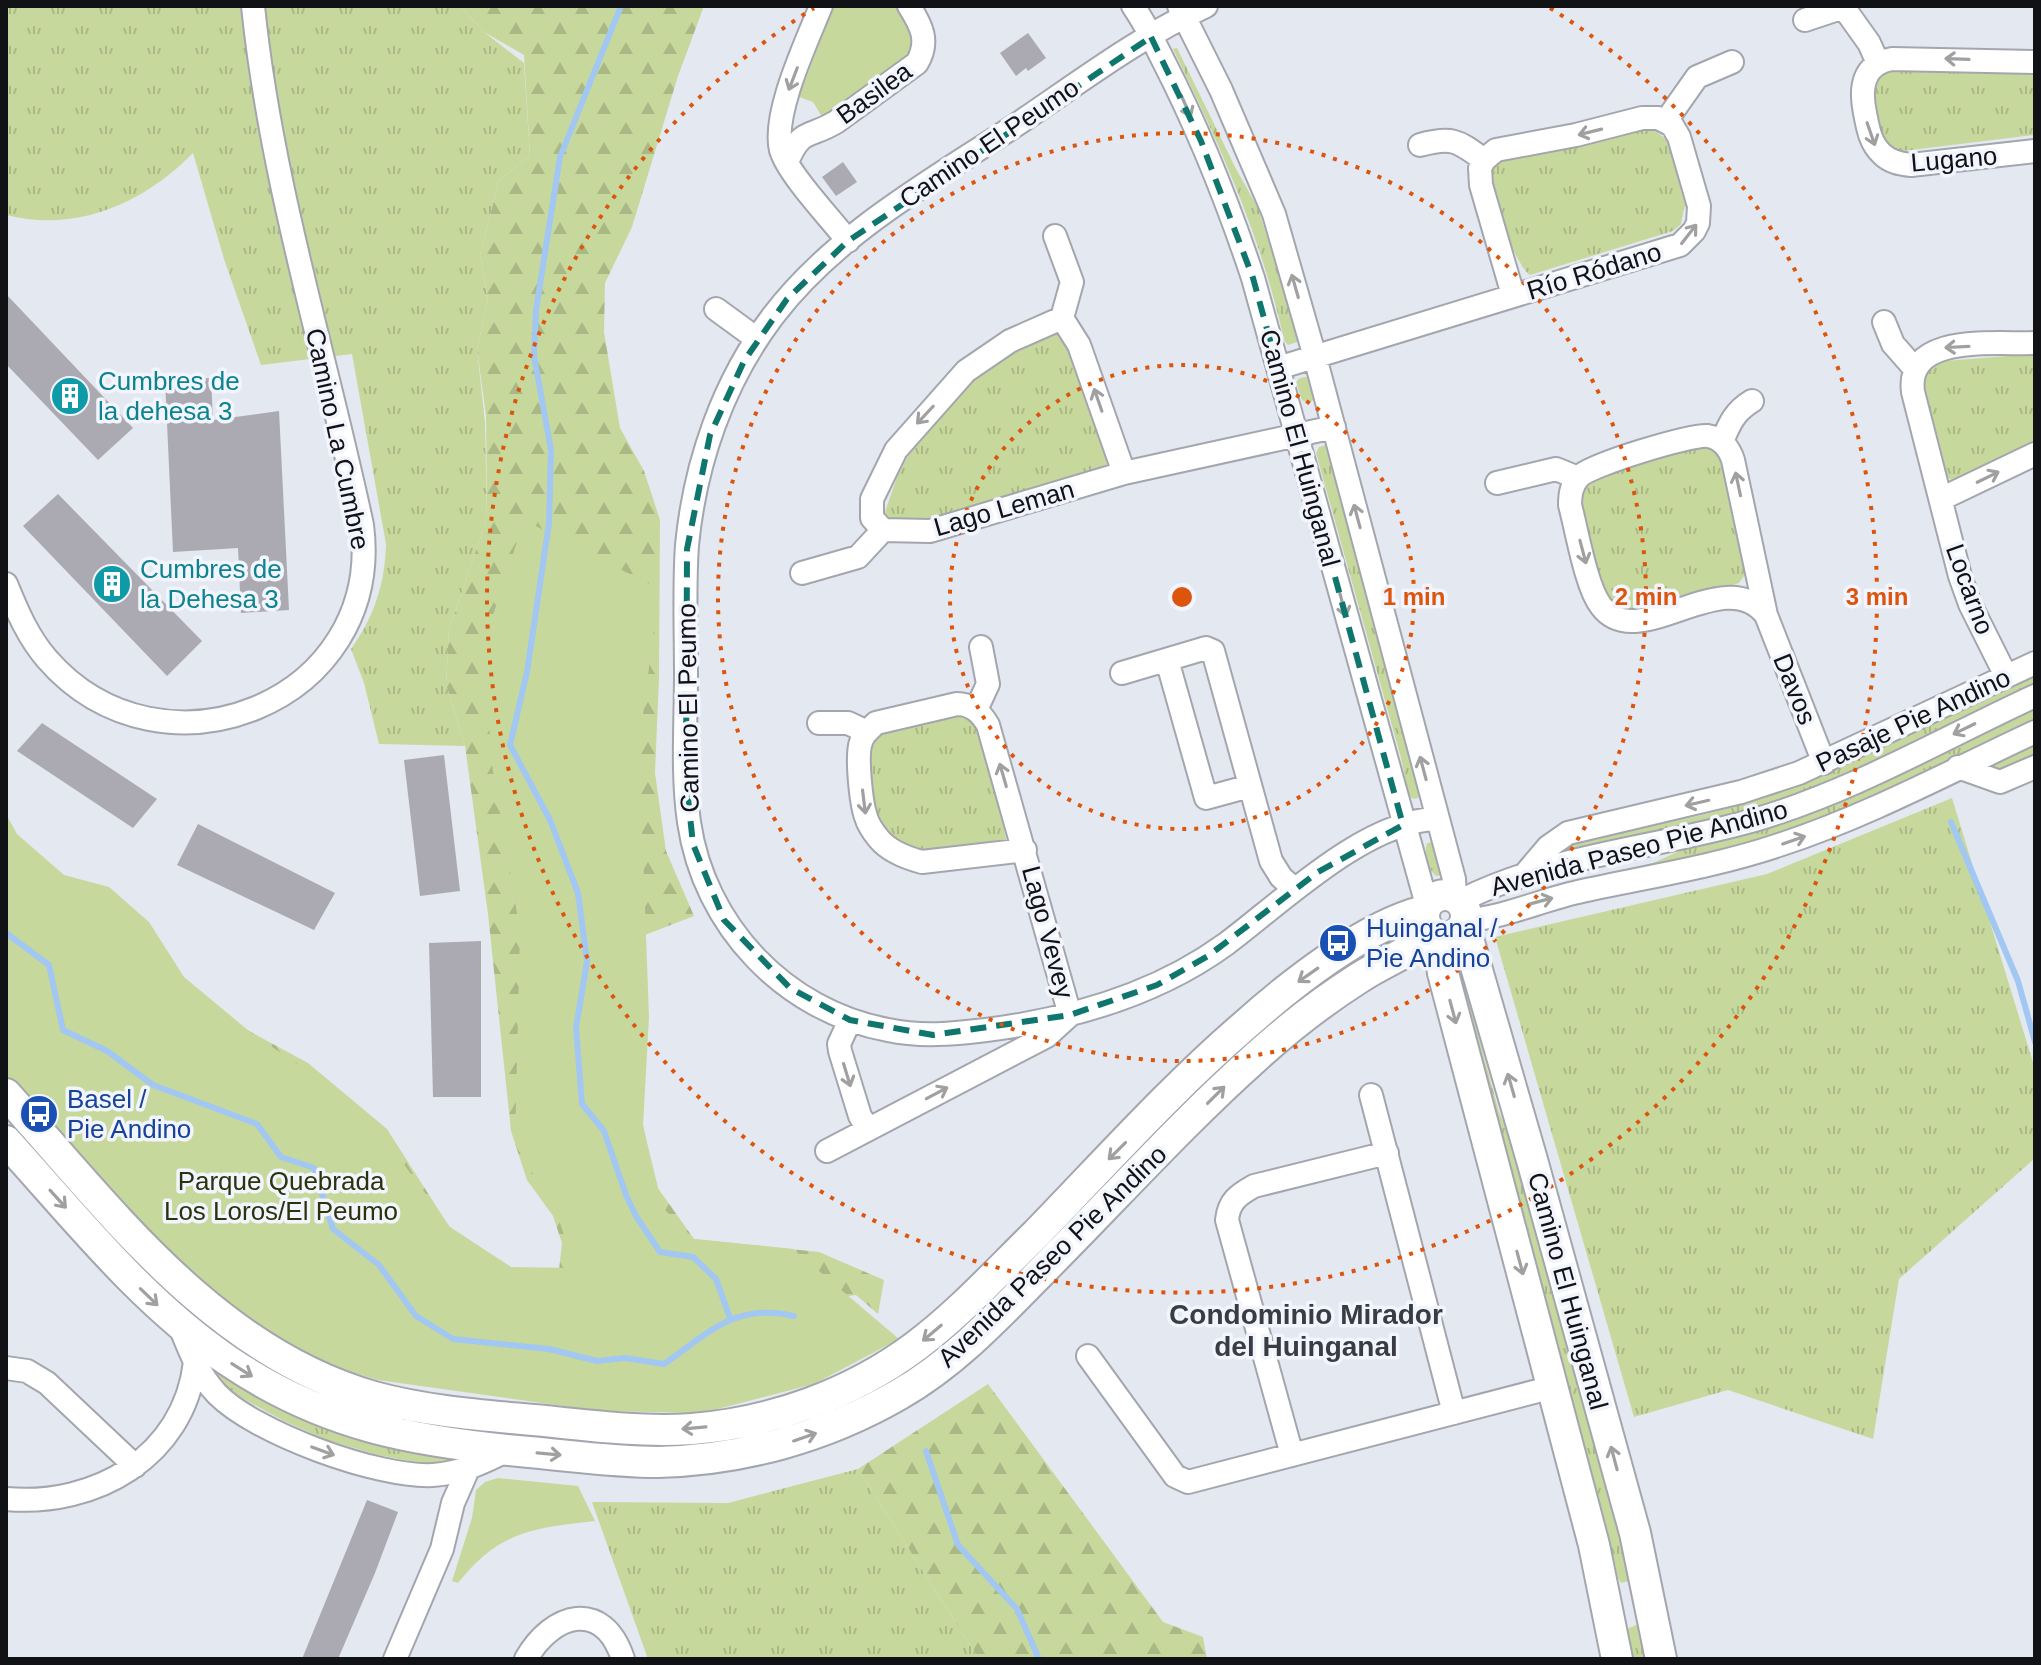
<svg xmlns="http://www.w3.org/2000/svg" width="2041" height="1665" viewBox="0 0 2041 1665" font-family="Arial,sans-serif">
<defs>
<pattern id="grass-tufts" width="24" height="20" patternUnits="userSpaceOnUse" patternTransform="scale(2)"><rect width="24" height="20" fill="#c7d89d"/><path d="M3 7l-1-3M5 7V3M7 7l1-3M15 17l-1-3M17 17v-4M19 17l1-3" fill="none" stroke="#aab886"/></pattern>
<pattern id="forest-firs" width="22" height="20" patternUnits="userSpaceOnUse" patternTransform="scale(2)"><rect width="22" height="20" fill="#c7d89d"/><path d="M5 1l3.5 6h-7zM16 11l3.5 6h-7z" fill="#aab886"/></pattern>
</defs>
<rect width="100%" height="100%" fill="#e4e8f0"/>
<path fill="url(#grass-tufts)" d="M 6,6 L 460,6 L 484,32 L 524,63 L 530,156 L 499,180 L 480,255 L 488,300 L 477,349 L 485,423 L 487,518 L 449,630 L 446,684 L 465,746 L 379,744 L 364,683 L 351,649 C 374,617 385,584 386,544 L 352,354 L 261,365 L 224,259 L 193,153 C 144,203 77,233 6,215 Z
M 1177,48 L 1236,169 L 1258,208 L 1299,338 L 1297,342 L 1288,345 L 1284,340 C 1262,238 1219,143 1173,49 Z
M 1886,70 L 2035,72 L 2035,135 L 1903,151 L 1891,149 L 1878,141 L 1872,78 Z
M 1645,128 C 1679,134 1680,177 1688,205 L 1684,208 L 1681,224 L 1673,231 L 1530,275 C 1515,265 1488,192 1492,174 C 1494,164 1501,160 1509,156 Z
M 1059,328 L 1072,348 L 1114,469 L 901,535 L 884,515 L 897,477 L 922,429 L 971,377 Z
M 2035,354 L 2035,444 L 1959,479 L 1952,480 L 1942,475 L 1922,397 L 1923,374 L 1935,363 L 1944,361 Z
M 1306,377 L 1311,380 L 1315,397 L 1312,401 L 1307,403 L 1302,400 L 1296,382 L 1300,378 Z
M 1694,444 L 1707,446 L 1721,456 L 1747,572 L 1739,583 C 1715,591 1631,623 1611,605 C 1591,587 1584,519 1578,492 L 1590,479 Z
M 1326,445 L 1330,449 L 1421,797 L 1414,799 L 1409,796 L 1401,758 L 1316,453 L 1319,447 Z
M 2035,673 L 2035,684 C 1952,723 1872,769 1786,800 C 1712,827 1632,839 1555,856 L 1567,842 C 1634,828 1705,819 1769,795 C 1861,761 1946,713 2035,673 Z
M 2035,707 L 2035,719 L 1864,803 L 1789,831 L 1716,853 L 1497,905 L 1498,903 L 1549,887 L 1653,863 L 1684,849 L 1785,821 Z
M 956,714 C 969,715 973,720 981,730 L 1007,843 L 925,853 L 892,841 L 871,811 L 867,748 L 874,737 L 885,731 Z
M 2035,743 L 2035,760 L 2007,773 L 1979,770 Z
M 1952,798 L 2035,1069 L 2035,1158 L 1899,1279 L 1873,1439 L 1728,1390 L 1634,1417 L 1495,937 L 1767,874 Z
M 1434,842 L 1443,875 L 1436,876 C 1427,869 1424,854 1427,843 Z
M 1459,964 L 1499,1112 L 1516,1149 L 1634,1573 L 1630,1581 L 1621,1583 L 1618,1578 L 1606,1525 L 1454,965 Z
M 208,1359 L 475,1455 L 454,1464 L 425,1464 L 378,1455 L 327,1440 L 284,1421 L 222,1387 Z
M 858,1469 L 979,1659 L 648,1659 L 592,1502 L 728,1503 Z
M 1636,1625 L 1644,1629 L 1648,1659 L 1631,1659 L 1625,1630 Z"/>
<path fill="url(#forest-firs)" d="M 460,6 L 704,6 L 678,76 L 632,227 L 605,283 L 604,332 L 620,428 L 644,471 L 660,520 L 659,678 L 655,773 L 666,851 L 694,916 L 632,940 L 633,1075 L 655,1184 L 694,1239 L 819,1252 L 884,1280 L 878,1314 L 856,1295 L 827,1299 L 557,1386 L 6,852 L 151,978 L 308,1063 L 387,1129 L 459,1242 L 510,1274 L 558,1279 L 562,1243 L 553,1216 L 527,1180 L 511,1131 L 488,914 L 465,746 L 446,684 L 449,630 L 487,518 L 486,416 L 477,349 L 488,300 L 480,255 L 499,180 L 530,156 L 524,55 L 484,32 Z
M 988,1384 L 1163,1622 L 1203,1637 L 1207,1659 L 979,1659 L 858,1469 Z"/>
<path fill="#c7d89d" d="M 833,6 L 899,6 L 913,25 L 915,52 L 824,120 L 813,102 L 799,97 Z
M 524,520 L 659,589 L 639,746 L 649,1017 L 643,1126 L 663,1208 L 694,1239 L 793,1249 L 899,1339 L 814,1384 L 702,1413 L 598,1411 L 378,1380 L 334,1367 L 239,1317 L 166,1254 L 95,1181 L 6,1076 L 6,814 L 17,834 L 64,875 L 109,887 L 149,922 L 184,977 L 249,1031 L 364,1110 L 450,1227 L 511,1267 L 575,1268 L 555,1208 L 515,1145 L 520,931 L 492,765 L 483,646 Z
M 498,1478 L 578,1486 L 595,1521 C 532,1528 500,1531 458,1583 L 452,1581 L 472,1518 L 476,1490 L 485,1482 Z"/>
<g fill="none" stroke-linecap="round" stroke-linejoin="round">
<path stroke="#a2c7f2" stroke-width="6" d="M 621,6 L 560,157 L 536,310 L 534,356 L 551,450 L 549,523 L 527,672 L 510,745 L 550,820 L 578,893 L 587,961 L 576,1028 L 582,1104 L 604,1131 L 626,1195 L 636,1216 L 660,1252 L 693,1257 L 716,1279 L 730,1318
M 1951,822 L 2018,981 L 2035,1042
M 6,933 L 49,965 L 63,1030 L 107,1051 L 153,1085 L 257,1124 L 281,1157 L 314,1168 L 333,1229 L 379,1265 L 416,1316 L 453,1339 L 549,1349 L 597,1361 L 625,1358 L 664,1364 C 709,1333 735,1302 794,1316
M 926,1451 L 958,1545 L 1017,1609 L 1039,1659"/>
</g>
<path fill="#abaab2" d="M 1028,33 L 1046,58 L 1028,71 L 1026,68 L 1016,76 L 1000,53 Z
M 843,162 L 857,182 L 836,196 L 822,177 Z
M 6,294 L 133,428 L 98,460 L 6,364 Z
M 211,378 L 213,420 L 279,411 L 289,610 L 241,613 L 238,548 L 173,552 L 165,380 Z
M 58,494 L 202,641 L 167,676 L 23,526 Z
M 42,723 L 157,799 L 133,828 L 17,751 Z
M 444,755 L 460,891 L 420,896 L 404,760 Z
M 198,824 L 335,893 L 314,930 L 177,865 Z
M 481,941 L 481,1097 L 433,1097 L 429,943 Z
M 367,1500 L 398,1512 L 375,1573 L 338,1659 L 302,1659 Z"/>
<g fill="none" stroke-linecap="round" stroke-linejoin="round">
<g stroke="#a3a6ae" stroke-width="26">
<path id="street" d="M 821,6 C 807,41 772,114 781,150 C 788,174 831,219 848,241
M 1133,6 C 1145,23 1154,42 1163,60 C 1199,130 1228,203 1253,278 L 1427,905
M 1179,6 L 1221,90 L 1274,214 L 1315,357 L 1454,879 L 1455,897
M 1206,6 C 1141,36 1081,81 1022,121 C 935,179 837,232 773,316 C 723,382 695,463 687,545 C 684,588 686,631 686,674 C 686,723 682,774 689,822 C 704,926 785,1011 888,1030 C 921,1037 953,1034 986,1030 C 1072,1019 1156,995 1226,944 C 1281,903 1365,821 1436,819
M 1844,8 L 1869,43 L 1878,63
M 1805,20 L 1847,6
M 2035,62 L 1892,59 C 1862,64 1860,89 1865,113 C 1868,128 1870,143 1882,154 C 1890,162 1900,164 1911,165 L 2035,151
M 1666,121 L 1697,77 L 1732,62
M 1420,145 C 1453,136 1458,141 1484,160
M 787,162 C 802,127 808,139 836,122 L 917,63 C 930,41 921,25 909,6
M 1055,236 L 1072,282 L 1062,318
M 716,309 L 757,339
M 1884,322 L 1893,344 L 1915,369
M 1278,368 L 1680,245 L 1694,231 L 1698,223 L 1699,206 L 1679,137 L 1672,125 L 1658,118 L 1642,118 L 1576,135 L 1496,150 L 1484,160 L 1480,168 L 1481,185 L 1513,295
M 1722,442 C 1729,424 1735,411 1752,401
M 1124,473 L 1079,345 L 1062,318 L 1010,341 L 966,371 L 896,450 L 872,499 L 872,518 L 883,530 L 930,531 L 1124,473 L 1334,427
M 1497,483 L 1556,469 L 1578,478
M 1941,499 L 2035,454
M 802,573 L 858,557 L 883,530
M 6,584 C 17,611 28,637 47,659 C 162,791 385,702 362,525 C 325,352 271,182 253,6
M 1766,615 C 1724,561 1638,656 1601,606 C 1586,587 1577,531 1570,505 C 1570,495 1571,485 1579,477 C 1589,465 1692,434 1708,436 C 1721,438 1729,448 1733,460 L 1766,615 L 1824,763
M 1167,660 L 1206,798 L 1250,786
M 1122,673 L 1206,648 L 1213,651 L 1271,861 L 1281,877 L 1294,889
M 2006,676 L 1970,604 L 1960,576 L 1913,392 C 1905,332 1997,345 2035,343
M 976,710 L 988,684 L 981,647
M 819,723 L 848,723 L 867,732
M 1958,767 L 2000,782 L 2035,767
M 1526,873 L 1548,847 L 1568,833 L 1741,792 L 1799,773 L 2035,663
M 1460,901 C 1553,854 1659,848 1758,819 C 1855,790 1944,738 2035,696
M 1466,920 C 1504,918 1541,900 1578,892 C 1645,877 1714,867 1779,845 C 1868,816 1951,771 2035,732
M 850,1020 L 839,1044 L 840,1051 L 860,1116 L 868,1129
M 1371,1095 L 1454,1413
M 827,1151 L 1047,1036 L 1070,1015 L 988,725 C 981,713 972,704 957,704 L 876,723 C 871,728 863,734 861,742 C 856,755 861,803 866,817 C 868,824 874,833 879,839 C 889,851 907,858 922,862 L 1025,850
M 179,1324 C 189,1349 198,1374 217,1394 C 255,1433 378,1478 433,1475 C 461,1473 483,1463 508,1450
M 1088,1356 L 1175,1476 L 1188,1482 L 1553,1387
M 6,1368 L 27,1371 L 47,1383 L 135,1466
M 1292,1455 L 1227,1220 C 1229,1201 1238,1195 1254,1186 L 1387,1153
M 6,1499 C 95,1507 184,1457 195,1362
M 395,1659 L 442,1549 L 453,1503 L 468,1469
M 526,1659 C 552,1613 603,1598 623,1659"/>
</g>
<g stroke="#a3a6ae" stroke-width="34">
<path id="secondary" d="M1424 916a21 21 0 1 1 42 0a21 21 0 1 1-42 0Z
M 1464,925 L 1532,1160 L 1635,1533 L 1661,1659
M 1438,936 L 1443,973 L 1594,1545 L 1617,1659
M 6,1094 C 112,1212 215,1352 374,1397 C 433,1413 494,1416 554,1422 C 600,1427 646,1432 692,1429 C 771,1423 852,1394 916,1346 C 960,1313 997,1272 1036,1234 C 1104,1164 1170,1090 1244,1026 C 1290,985 1364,926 1424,911
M 6,1141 C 75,1217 141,1301 227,1360 C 324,1426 414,1442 529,1452 C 572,1456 615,1462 658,1462 C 742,1460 825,1437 898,1395 C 953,1364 998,1316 1042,1271 C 1113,1200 1181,1124 1256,1057 C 1288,1028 1323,1001 1359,978 C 1383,962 1411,952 1433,934"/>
</g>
<use href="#street" stroke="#fff" stroke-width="22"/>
<use href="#secondary" stroke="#fff" stroke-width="30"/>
</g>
<defs><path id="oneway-shaft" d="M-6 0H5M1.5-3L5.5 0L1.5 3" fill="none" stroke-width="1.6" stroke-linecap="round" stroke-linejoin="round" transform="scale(2)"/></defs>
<g stroke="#a0a0a1">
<use href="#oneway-shaft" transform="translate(1957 59) rotate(-178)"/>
<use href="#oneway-shaft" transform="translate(793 79) rotate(111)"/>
<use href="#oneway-shaft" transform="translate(1186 106) rotate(66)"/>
<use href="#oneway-shaft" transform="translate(1590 132) rotate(166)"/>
<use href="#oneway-shaft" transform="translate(1871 134) rotate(71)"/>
<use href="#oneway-shaft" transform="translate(1689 234) rotate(-52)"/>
<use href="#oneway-shaft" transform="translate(1295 286) rotate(-106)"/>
<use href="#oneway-shaft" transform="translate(1957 347) rotate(177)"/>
<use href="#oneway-shaft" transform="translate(1098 400) rotate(-109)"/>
<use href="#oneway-shaft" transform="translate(925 415) rotate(133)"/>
<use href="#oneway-shaft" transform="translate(1988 477) rotate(-26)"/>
<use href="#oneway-shaft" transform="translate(1738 484) rotate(-102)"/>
<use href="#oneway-shaft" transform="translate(1357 516) rotate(-105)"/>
<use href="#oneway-shaft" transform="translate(1583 552) rotate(75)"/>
<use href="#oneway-shaft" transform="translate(1343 605) rotate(75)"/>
<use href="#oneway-shaft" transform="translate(1964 729) rotate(154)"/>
<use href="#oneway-shaft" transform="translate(1423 768) rotate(-105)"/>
<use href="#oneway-shaft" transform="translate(1003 775) rotate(-106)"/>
<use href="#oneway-shaft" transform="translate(864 802) rotate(83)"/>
<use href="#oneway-shaft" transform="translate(1697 803) rotate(167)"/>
<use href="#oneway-shaft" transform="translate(1794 840) rotate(-19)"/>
<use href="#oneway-shaft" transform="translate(1541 901) rotate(-15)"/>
<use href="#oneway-shaft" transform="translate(1308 975) rotate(145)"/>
<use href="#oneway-shaft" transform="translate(1453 1012) rotate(75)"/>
<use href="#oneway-shaft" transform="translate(847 1075) rotate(73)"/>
<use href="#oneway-shaft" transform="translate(1511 1085) rotate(-106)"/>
<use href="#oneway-shaft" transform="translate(937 1093) rotate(-28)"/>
<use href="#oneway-shaft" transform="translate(1216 1095) rotate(-45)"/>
<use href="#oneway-shaft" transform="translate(1117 1151) rotate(135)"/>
<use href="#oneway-shaft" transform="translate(58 1199) rotate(48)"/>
<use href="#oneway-shaft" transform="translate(1520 1263) rotate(75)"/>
<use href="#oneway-shaft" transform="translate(149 1297) rotate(44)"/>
<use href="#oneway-shaft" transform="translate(932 1333) rotate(140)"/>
<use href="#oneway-shaft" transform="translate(242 1370) rotate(32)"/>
<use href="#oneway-shaft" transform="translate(694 1428) rotate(175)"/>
<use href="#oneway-shaft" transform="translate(805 1437) rotate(-19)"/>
<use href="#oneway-shaft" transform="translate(323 1451) rotate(20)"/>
<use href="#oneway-shaft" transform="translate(549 1454) rotate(5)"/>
<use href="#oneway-shaft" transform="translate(1614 1458) rotate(-105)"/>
</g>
<path fill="none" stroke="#0f766e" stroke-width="6" stroke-dasharray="16 10" stroke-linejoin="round" d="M 1151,37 L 1201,141 L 1253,278 L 1403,825 L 1318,872 L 1208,956 L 1157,985 L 1070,1015 L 933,1035 L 850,1020 L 790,988 L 724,920 L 693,844 L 686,779 L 687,549 L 710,435 L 744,361 L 787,299 L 848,241 Z"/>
<g fill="none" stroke="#dd550c" stroke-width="4" stroke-dasharray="4 8">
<circle cx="1182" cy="597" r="232"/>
<circle cx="1182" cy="597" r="464"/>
<path d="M1550 8A695 695 0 1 1 814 8"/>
</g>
<defs>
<g id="building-disc" transform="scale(2)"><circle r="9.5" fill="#0f9aa8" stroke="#f2f5fd"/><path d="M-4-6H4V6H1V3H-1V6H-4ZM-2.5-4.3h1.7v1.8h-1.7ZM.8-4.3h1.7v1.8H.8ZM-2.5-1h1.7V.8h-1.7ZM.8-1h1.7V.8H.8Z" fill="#fff"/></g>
<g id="bus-disc" transform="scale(2)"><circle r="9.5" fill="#1a4fb4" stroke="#f2f5fd"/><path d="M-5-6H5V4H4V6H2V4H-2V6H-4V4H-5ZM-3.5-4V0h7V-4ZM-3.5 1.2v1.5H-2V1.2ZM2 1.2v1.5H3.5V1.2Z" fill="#fff"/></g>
</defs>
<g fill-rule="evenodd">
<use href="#building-disc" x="70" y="396"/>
<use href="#building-disc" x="112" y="584"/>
<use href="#bus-disc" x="1338" y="943"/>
<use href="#bus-disc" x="39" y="1114"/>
</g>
<g text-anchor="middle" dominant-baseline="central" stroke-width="7" stroke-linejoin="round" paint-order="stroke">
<g font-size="26" fill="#111215" stroke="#f2f5fd">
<text transform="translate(874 93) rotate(-36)">Basilea</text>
<text transform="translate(989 143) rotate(-34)">Camino El Peumo</text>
<text transform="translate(1954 159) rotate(-5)">Lugano</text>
<text transform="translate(1594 271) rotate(-17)">Río Ródano</text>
<text transform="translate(338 439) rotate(78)">Camino La Cumbre</text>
<text transform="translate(1300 448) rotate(75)">Camino El Huinganal</text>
<text transform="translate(1004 508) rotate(-16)">Lago Leman</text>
<text transform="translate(1970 589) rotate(70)">Locarno</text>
<text transform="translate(1795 689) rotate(68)">Davos</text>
<text transform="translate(688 708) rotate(-91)">Camino El Peumo</text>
<text transform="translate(1913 720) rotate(-25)">Pasaje Pie Andino</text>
<text transform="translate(1639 848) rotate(-15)">Avenida Paseo Pie Andino</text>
<text transform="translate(1048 932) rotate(75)">Lago Vevey</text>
<text transform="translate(1052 1256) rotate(-44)">Avenida Paseo Pie Andino</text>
<text transform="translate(1568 1291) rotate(75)">Camino El Huinganal</text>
</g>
<g font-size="26" fill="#0d838f" stroke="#f2f5fd" text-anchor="start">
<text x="98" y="381">Cumbres de<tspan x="98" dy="30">la dehesa 3</tspan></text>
<text x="140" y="569">Cumbres de<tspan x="140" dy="30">la Dehesa 3</tspan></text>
</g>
<g font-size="26" fill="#164399" stroke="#f2f5fd" text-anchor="start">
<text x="1366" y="928">Huinganal /<tspan x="1366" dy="30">Pie Andino</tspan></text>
<text x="67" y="1099">Basel /<tspan x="67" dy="30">Pie Andino</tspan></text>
</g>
<g font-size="26" fill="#2a330c" stroke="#f2f5fd">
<text x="281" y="1181">Parque Quebrada<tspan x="281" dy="30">Los Loros/El Peumo</tspan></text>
</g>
<g font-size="28" font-weight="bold" fill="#3a3c43" stroke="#f2f5fd">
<text x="1306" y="1314">Condominio Mirador<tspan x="1306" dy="32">del Huinganal</tspan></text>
</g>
</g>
<circle cx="1182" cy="597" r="12" fill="#dd550c" stroke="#f2f5fd" stroke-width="4"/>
<g font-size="24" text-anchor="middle" font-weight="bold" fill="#dd550c" stroke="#f2f5fd" stroke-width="7" stroke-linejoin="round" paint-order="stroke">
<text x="1414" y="605">1 min</text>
<text x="1646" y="605">2 min</text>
<text x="1877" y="605">3 min</text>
</g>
<rect width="2041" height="1665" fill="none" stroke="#111215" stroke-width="16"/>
</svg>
